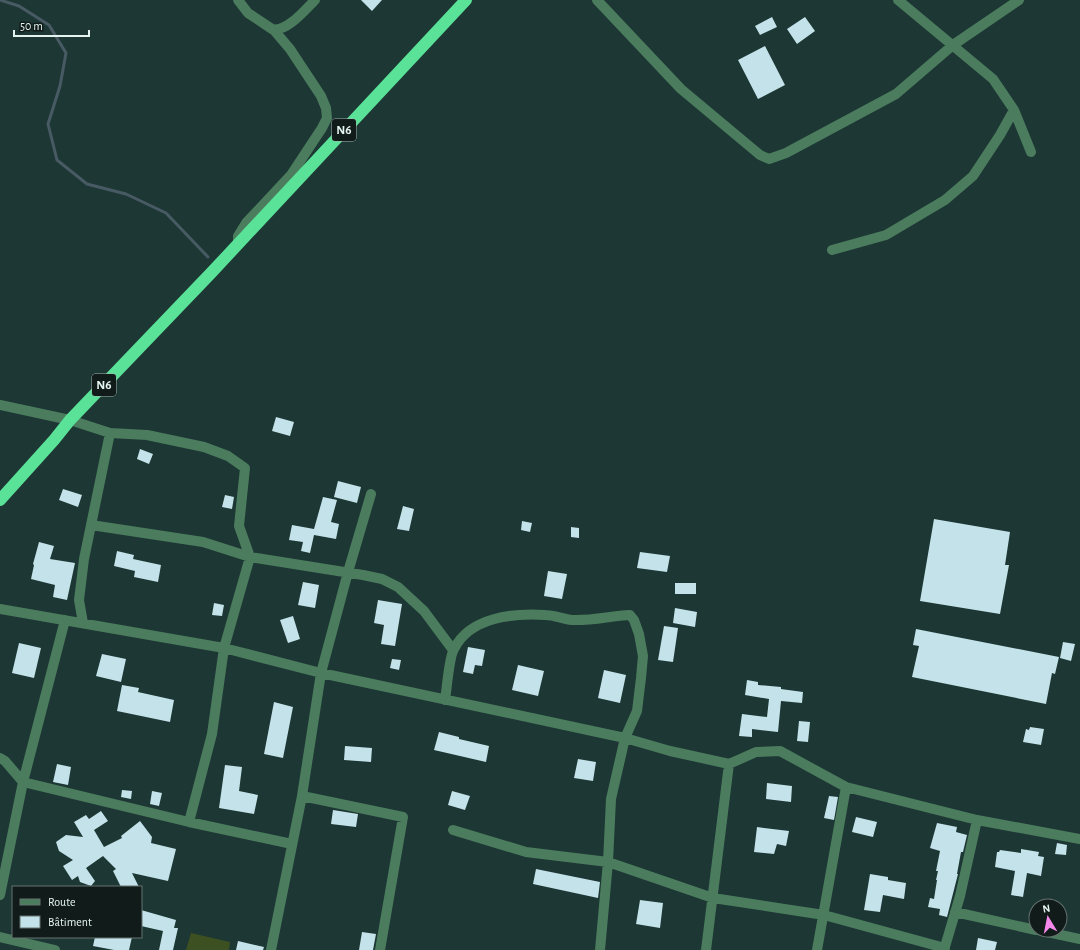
<svg xmlns="http://www.w3.org/2000/svg" width="1080" height="950" viewBox="0 0 1080 950" font-family="'Alegreya Sans',sans-serif">
<rect width="100%" height="100%" fill="#1d3734"/>
<path fill="#3d5021" d="M 191,933 L 230,942 L 229,950 L 186,950 Z"/>
<g fill="none" stroke-linecap="round" stroke-linejoin="round">
<path stroke="#485a64" stroke-width="3" d="M 0,0 L 19,6 L 49,25 L 66,53 L 60,86 L 48,124 L 57,160 L 87,184 L 126,194 L 166,213 L 208,257"/>
</g>
<path fill="#c4e2e9" d="M 361,0 L 382,0 L 372,11 Z
M 772,17 L 777,27 L 760,35 L 755,26 Z
M 805,17 L 815,31 L 797,44 L 787,29 Z
M 765,46 L 785,85 L 758,99 L 738,60 Z
M 276,417 L 294,422 L 290,436 L 272,431 Z
M 140,449 L 153,454 L 149,464 L 137,459 Z
M 338,481 L 361,487 L 357,503 L 334,497 Z
M 63,489 L 82,495 L 78,507 L 59,500 Z
M 225,495 L 234,497 L 232,509 L 222,507 Z
M 323,497 L 337,500 L 331,522 L 339,524 L 336,539 L 314,535 L 310,553 L 301,551 L 303,542 L 289,540 L 292,525 L 314,529 Z
M 403,506 L 414,509 L 409,531 L 397,529 Z
M 934,519 L 1010,532 L 1005,565 L 1009,565 L 1000,614 L 920,601 Z
M 522,521 L 532,523 L 530,532 L 521,530 Z
M 571,527 L 579,528 L 579,538 L 571,537 Z
M 39,542 L 54,546 L 50,559 L 75,563 L 67,600 L 53,597 L 55,585 L 31,579 L 34,565 L 33,564 Z
M 117,551 L 134,555 L 133,559 L 161,565 L 158,582 L 134,577 L 135,571 L 114,566 Z
M 640,552 L 670,556 L 667,572 L 637,568 Z
M 548,571 L 567,574 L 562,599 L 544,596 Z
M 303,582 L 319,585 L 315,608 L 298,605 Z
M 675,583 L 696,583 L 696,594 L 675,594 Z
M 378,600 L 402,604 L 395,646 L 381,644 L 384,625 L 374,623 Z
M 214,603 L 224,605 L 222,616 L 212,615 Z
M 675,608 L 697,612 L 695,627 L 673,623 Z
M 293,616 L 300,639 L 288,643 L 280,620 Z
M 664,626 L 678,628 L 673,662 L 658,660 Z
M 916,629 L 1059,657 L 1055,674 L 1052,673 L 1046,704 L 912,677 L 919,646 L 913,645 Z
M 1063,642 L 1075,644 L 1071,661 L 1060,658 Z
M 19,643 L 41,648 L 34,678 L 12,673 Z
M 468,647 L 485,650 L 482,666 L 475,665 L 473,674 L 463,672 Z
M 102,654 L 126,659 L 121,682 L 96,676 Z
M 392,659 L 401,660 L 399,670 L 390,668 Z
M 518,665 L 544,671 L 538,696 L 512,690 Z
M 604,670 L 626,675 L 620,703 L 598,698 Z
M 747,680 L 758,682 L 758,685 L 781,687 L 781,689 L 803,692 L 802,703 L 781,701 L 778,732 L 752,729 L 752,737 L 739,736 L 742,714 L 767,717 L 769,699 L 745,695 Z
M 122,685 L 139,688 L 138,692 L 174,700 L 170,722 L 117,711 Z
M 274,702 L 293,707 L 283,758 L 264,754 Z
M 799,721 L 810,722 L 808,742 L 797,741 Z
M 1030,727 L 1044,729 L 1041,745 L 1023,742 L 1026,729 L 1029,730 Z
M 439,732 L 459,737 L 459,739 L 489,746 L 486,762 L 434,750 Z
M 345,746 L 372,748 L 371,762 L 344,760 Z
M 578,759 L 596,762 L 593,781 L 574,778 Z
M 57,764 L 71,767 L 68,785 L 53,782 Z
M 225,765 L 242,767 L 239,791 L 258,795 L 254,814 L 219,808 Z
M 767,783 L 792,786 L 791,802 L 766,799 Z
M 122,790 L 132,791 L 131,799 L 121,797 Z
M 152,791 L 162,793 L 159,806 L 150,804 Z
M 452,791 L 470,796 L 465,810 L 448,805 Z
M 829,796 L 838,797 L 834,820 L 824,818 Z
M 333,810 L 358,814 L 356,827 L 331,824 Z
M 101,811 L 108,821 L 94,830 L 104,847 L 122,838 L 121,836 L 140,821 L 152,837 L 151,843 L 176,849 L 168,881 L 132,873 L 139,887 L 121,887 L 113,871 L 116,869 L 103,856 L 86,868 L 95,881 L 91,886 L 80,882 L 78,876 L 72,880 L 63,866 L 73,860 L 59,851 L 56,842 L 66,835 L 83,837 L 74,822 L 86,815 L 89,819 Z
M 856,817 L 877,822 L 873,837 L 852,832 Z
M 937,823 L 957,827 L 956,832 L 967,835 L 963,852 L 961,852 L 957,874 L 958,874 L 947,917 L 939,915 L 940,909 L 928,907 L 930,898 L 934,899 L 937,880 L 936,880 L 938,871 L 936,871 L 940,851 L 930,848 Z
M 757,827 L 789,831 L 786,846 L 777,844 L 774,854 L 754,852 Z
M 1057,843 L 1067,845 L 1066,855 L 1055,854 Z
M 1021,849 L 1039,852 L 1038,856 L 1044,857 L 1041,876 L 1027,873 L 1023,897 L 1011,895 L 1015,871 L 995,867 L 997,852 L 999,852 L 1000,850 L 1021,853 Z
M 536,869 L 600,882 L 598,898 L 533,884 Z
M 870,874 L 888,877 L 888,880 L 906,883 L 904,899 L 883,895 L 880,912 L 864,910 Z
M 640,900 L 663,903 L 660,928 L 636,924 Z
M 141,910 L 176,920 L 174,928 L 178,928 L 173,950 L 159,950 L 163,931 L 141,926 Z
M 362,932 L 376,934 L 373,950 L 359,950 Z
M 95,937 L 132,937 L 129,950 L 114,950 L 93,946 Z
M 978,938 L 997,942 L 995,950 L 976,950 Z
M 238,941 L 264,947 L 263,950 L 236,950 Z"/>
<g fill="none" stroke-linecap="round" stroke-linejoin="round">
<path stroke="#4b7c5e" stroke-width="10" d="M 238,0 L 248,13 L 272,29 C 286,33 305,10 315,0
M 597,0 L 681,89 L 760,155 L 769,159 L 786,153 L 896,94 L 953,45 L 1019,0
M 898,0 L 993,79 L 1014,110 L 1031,152
M 238,244 L 238,236 L 246,223 L 291,175 L 322,128 L 327,118 L 326,108 L 321,96 L 290,49 L 273,29
M 832,250 L 886,235 L 945,200 L 973,176 L 1000,135 L 1014,110
M 0,405 L 70,420 L 110,433 L 147,435 L 204,447 L 228,456 L 245,468 L 239,526 L 250,557 L 224,648 L 212,734 L 189,822
M 91,525 L 203,542 L 250,557 L 363,575 L 382,579 L 398,587 L 424,611 L 453,650
M 0,609 L 224,648 L 321,673 L 625,738 L 670,751 L 729,764 L 756,752 L 780,751 L 846,787 L 977,820 L 1080,839
M 83,623 L 79,600 L 84,559 L 110,433
M 445,700 C 447,688 449,657 454,649 C 470,617 513,613 545,615 C 554,615 563,619 572,620 C 592,621 610,616 630,615 L 634,620 L 639,634 L 643,656 L 641,678 L 637,711 L 625,738 L 611,799 L 608,862 L 600,950
M 0,758 L 5,761 L 23,782 L 189,822 L 292,844
M 302,796 L 403,817 L 380,950
M 453,830 L 526,852 L 608,862 L 713,898 L 824,915 L 945,948
M 0,895 L 23,782 L 65,620
M 955,912 L 1036,930
M 1038,930 L 1080,939
M 0,937 L 55,950
M 271,950 L 302,796 L 321,673 L 348,572 L 371,494
M 706,950 L 729,764
M 817,950 L 846,787
M 944,950 L 960,896 L 977,820"/>
<path stroke="#5ae298" stroke-width="12" d="M 0,500 L 54,440 L 70,420 L 211,273 L 466,0"/>
</g>
<g text-anchor="middle" dominant-baseline="central" stroke-width="4" stroke-linejoin="round" paint-order="stroke">
<g fill="#111c1a" stroke="#a5b3b0" stroke-width="1">
<rect x="332" y="119" width="24" height="22" rx="3"/>
<rect x="92" y="374" width="24" height="22" rx="3"/>
</g>
<g font-size="13" font-weight="bold" fill="#e4f4f1">
<text x="344" y="130">N6</text>
<text x="104" y="385">N6</text>
</g>
</g>
<rect x="12" y="886" width="130" height="52" fill="#111c1a" stroke="#657270"/>
<rect x="20" y="899" width="20" height="6" fill="#4b7c5e" stroke="#657270"/>
<text x="48" y="906" font-size="12" fill="#e4f4f1">Route</text>
<rect x="20" y="916" width="20" height="12" fill="#c4e2e9" stroke="#657270"/>
<text x="48" y="926" font-size="12" fill="#e4f4f1">Bâtiment</text>
<g transform="translate(1048 918) rotate(350)"><circle r="19" fill="#111c1a" stroke="#657270"/>
<path d="M0-3L7 15L0 10L-7 15Z" fill="#f788eb"/>
<text y="-6" font-size="11" font-weight="bold" text-anchor="middle" fill="#e4f4f1">N</text>
</g>
<path d="M14 30v6h75v-6" fill="none" stroke="#e4f4f1" stroke-width="2"/>
<text x="20" y="30" font-size="12" fill="#e4f4f1" stroke="#111c1a" stroke-width="3" paint-order="stroke">50 m</text>
</svg>
